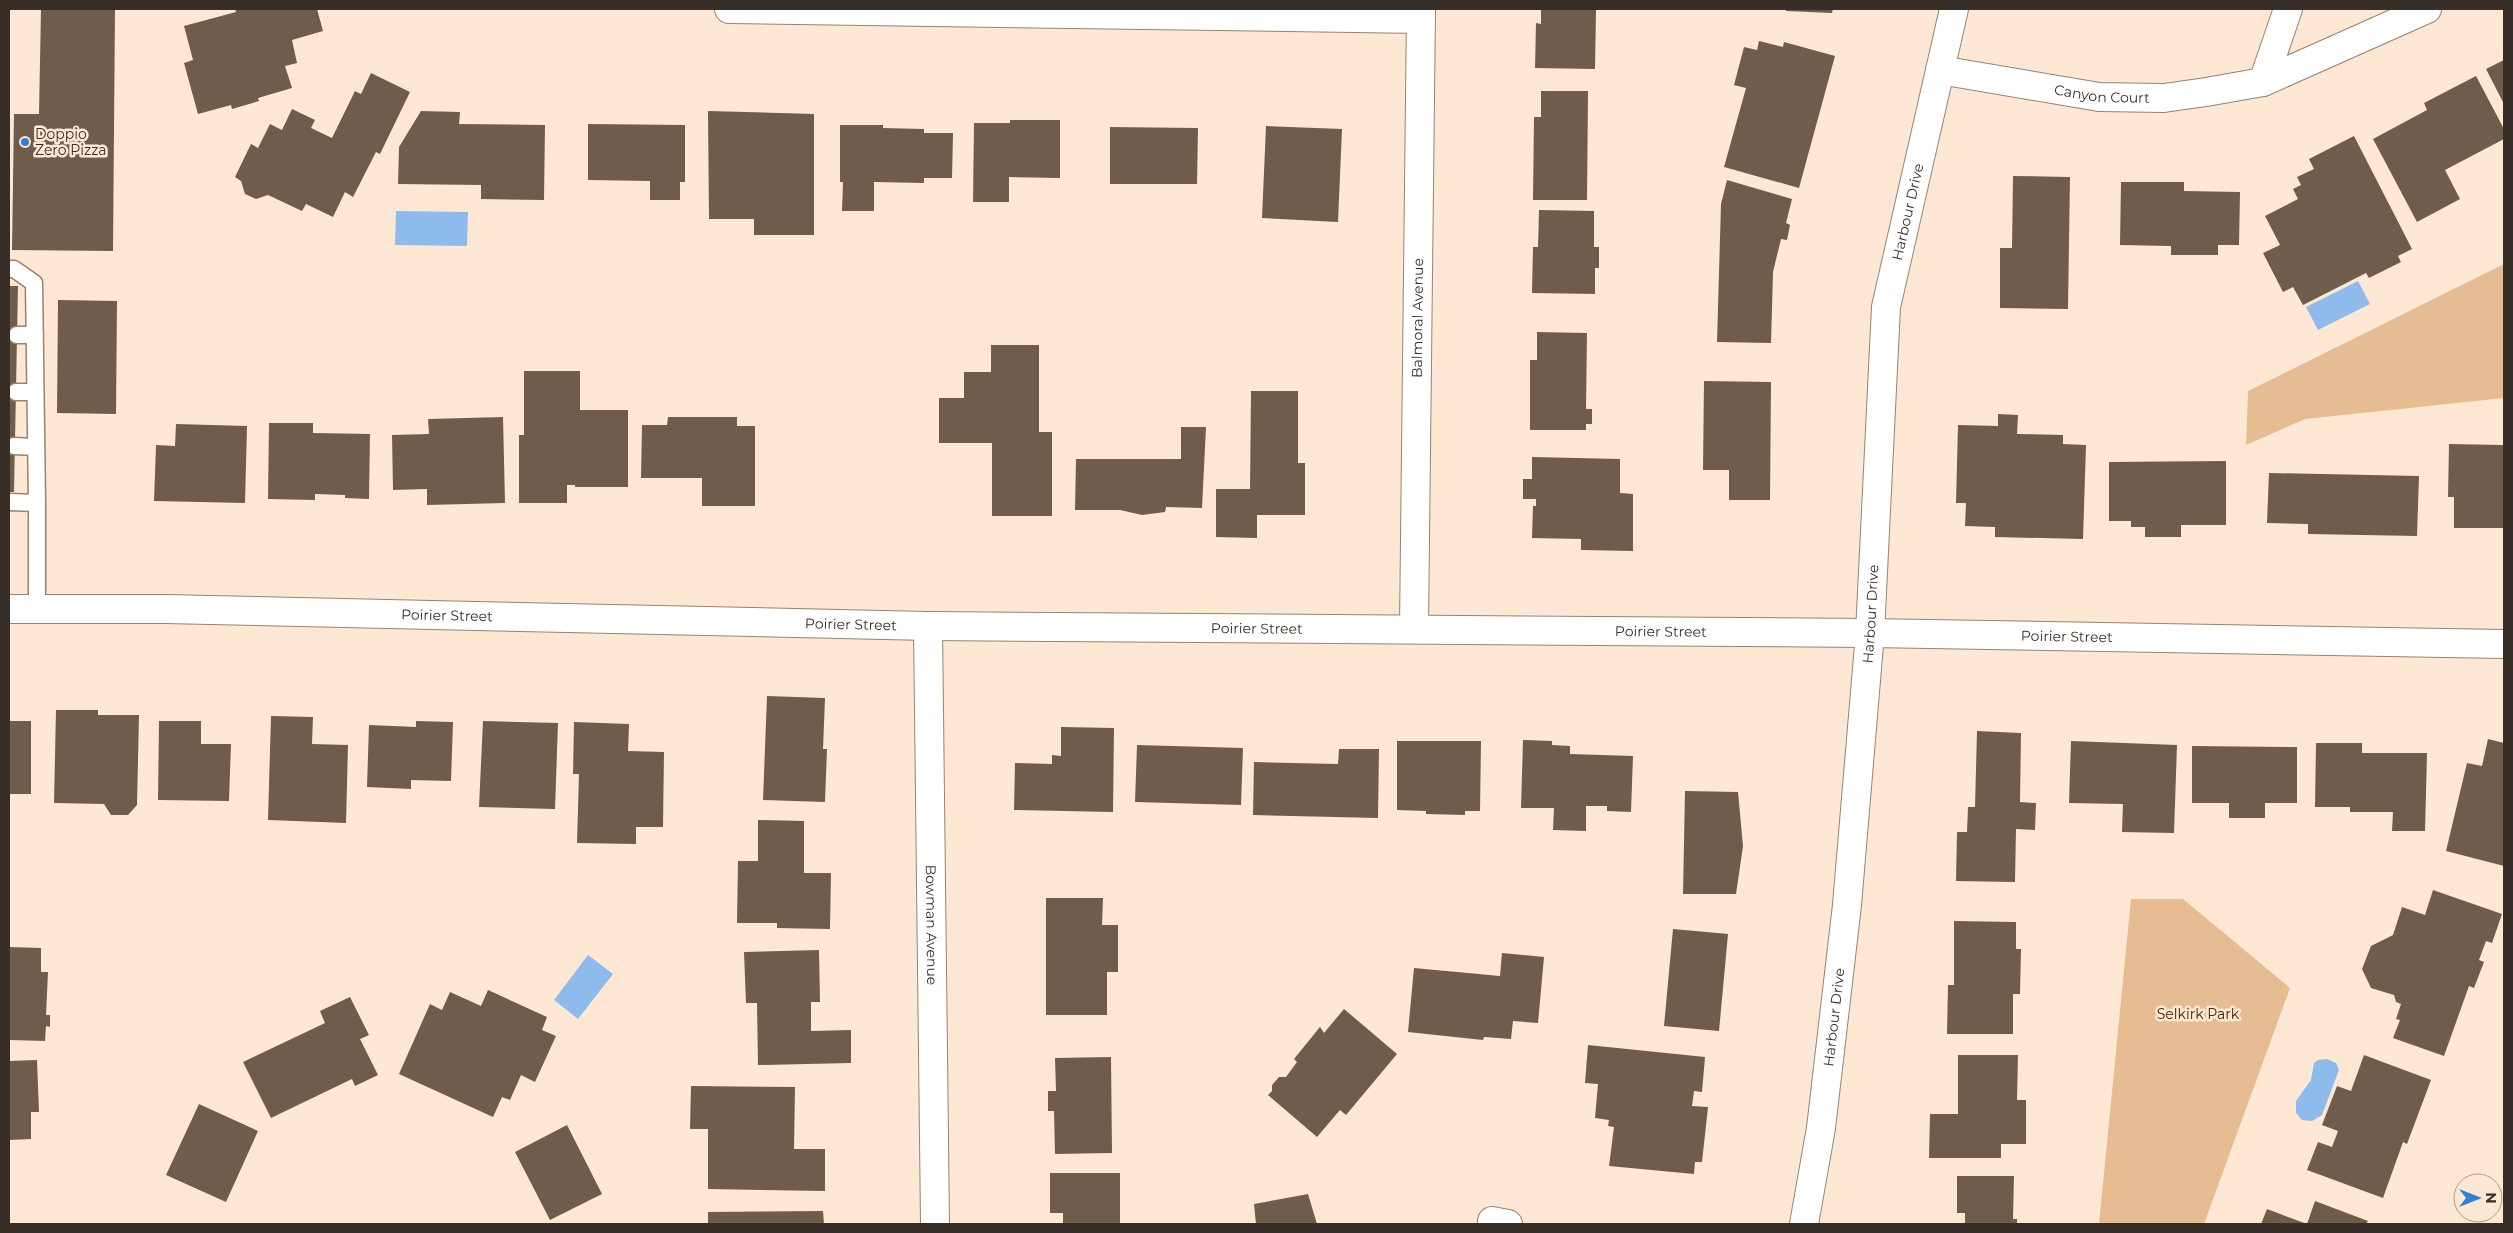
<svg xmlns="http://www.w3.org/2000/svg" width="2513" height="1233" viewBox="0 0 2513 1233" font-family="Montserrat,sans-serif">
<rect width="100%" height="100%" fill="#fee8d4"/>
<path fill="#e6bc93" d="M 2504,264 L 2504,398 L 2305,419 L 2246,445 L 2248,391 Z
M 2131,899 L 2183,899 L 2290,988 L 2204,1224 L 2099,1224 Z"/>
<path fill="#8dbbeb" d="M 396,211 L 468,212 L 467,246 L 395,245 Z
M 2358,281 L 2370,304 L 2318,330 L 2306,307 Z
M 588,955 L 613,974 L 578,1019 L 554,1000 Z
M 2327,1059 L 2336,1063 L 2339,1070 L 2322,1115 L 2312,1121 L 2302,1120 L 2296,1113 L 2296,1101 L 2311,1080 L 2314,1063 L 2318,1060 Z"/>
<path fill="#6f5c4b" d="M 41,9 L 115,9 L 113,251 L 12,250 L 14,114 L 39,114 Z
M 235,9 L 317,9 L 323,31 L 292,40 L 297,63 L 285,66 L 292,88 L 258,98 L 259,101 L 232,109 L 231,105 L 198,114 L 184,63 L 193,60 L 184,26 L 236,12 Z
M 1541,9 L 1596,9 L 1595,69 L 1535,68 L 1536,23 L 1541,24 Z
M 1786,9 L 1833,9 L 1832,13 L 1786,11 Z
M 1759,41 L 1783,47 L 1784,42 L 1835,56 L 1799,188 L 1724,167 L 1746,88 L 1734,85 L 1744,47 L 1757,50 Z
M 2504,60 L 2504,104 L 2486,69 Z
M 371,73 L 410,92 L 380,154 L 376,152 L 353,197 L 345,192 L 333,217 L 306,204 L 302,211 L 268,195 L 256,199 L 245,194 L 241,181 L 235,177 L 251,144 L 258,148 L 270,124 L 282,130 L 292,109 L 315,120 L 311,128 L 332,138 L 355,91 L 361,94 Z
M 2476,76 L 2504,129 L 2504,139 L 2445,170 L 2460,199 L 2417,222 L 2373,139 L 2427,110 L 2424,103 Z
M 1541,91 L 1588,91 L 1587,200 L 1533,200 L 1534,117 L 1541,117 Z
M 421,111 L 460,112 L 459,124 L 545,125 L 544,200 L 481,199 L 481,185 L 398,184 L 399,147 Z
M 708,111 L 814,114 L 814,235 L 754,235 L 754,219 L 709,219 Z
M 1010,120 L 1060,120 L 1060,178 L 1009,177 L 1009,202 L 973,202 L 974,123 L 1010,123 Z
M 588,124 L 685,125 L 685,182 L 680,182 L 680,200 L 650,200 L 650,181 L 588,180 Z
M 840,125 L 883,125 L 883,128 L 924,129 L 924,133 L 953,133 L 952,178 L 924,178 L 924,183 L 874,182 L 874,211 L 842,211 L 843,182 L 840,182 Z
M 1266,126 L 1342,129 L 1338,222 L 1262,218 Z
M 1110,127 L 1198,128 L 1197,184 L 1110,184 Z
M 2354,136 L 2412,249 L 2398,256 L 2401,262 L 2369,278 L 2366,273 L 2303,305 L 2293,287 L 2283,292 L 2263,253 L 2280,245 L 2265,216 L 2298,199 L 2293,189 L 2301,185 L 2297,177 L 2314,169 L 2309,159 Z
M 2013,176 L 2070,177 L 2068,309 L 2000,308 L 2000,248 L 2012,248 Z
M 1727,180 L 1792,199 L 1786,223 L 1790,225 L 1787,240 L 1781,239 L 1773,272 L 1771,343 L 1717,342 L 1721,204 Z
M 2121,182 L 2184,182 L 2184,191 L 2240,192 L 2239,245 L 2218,245 L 2218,255 L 2171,255 L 2171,246 L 2120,245 Z
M 1539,210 L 1594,211 L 1594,247 L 1599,247 L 1599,268 L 1595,268 L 1595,294 L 1532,293 L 1533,247 L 1538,247 Z
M 9,286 L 18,286 L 14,492 L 9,492 Z
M 58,300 L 117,301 L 116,414 L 57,413 Z
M 1537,332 L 1587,333 L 1586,409 L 1592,409 L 1592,424 L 1586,424 L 1586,430 L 1530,430 L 1530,360 L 1537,360 Z
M 991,345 L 1039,345 L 1039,432 L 1052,432 L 1052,516 L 992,516 L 992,443 L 939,443 L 939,398 L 964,398 L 964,372 L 991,372 Z
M 524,371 L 580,371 L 580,410 L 628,410 L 628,487 L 575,487 L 575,485 L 567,485 L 567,503 L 519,503 L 519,435 L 524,435 Z
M 1704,381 L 1771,382 L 1770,500 L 1729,500 L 1729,470 L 1703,470 Z
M 1251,391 L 1298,391 L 1298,463 L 1305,463 L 1305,515 L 1257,515 L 1257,538 L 1216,537 L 1216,489 L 1250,489 Z
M 1998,414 L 2018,415 L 2017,434 L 2063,435 L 2063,444 L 2086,445 L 2083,539 L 1995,537 L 1995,527 L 1965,526 L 1966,503 L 1956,503 L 1958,425 L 1998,426 Z
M 503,417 L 505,503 L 427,505 L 427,489 L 393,490 L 392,435 L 429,434 L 428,419 Z
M 668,417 L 737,417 L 737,426 L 755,426 L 755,506 L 702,506 L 702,478 L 641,478 L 642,425 L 667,425 Z
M 269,423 L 313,423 L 313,433 L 370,434 L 369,499 L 345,498 L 345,495 L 315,494 L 315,500 L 268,499 Z
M 176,424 L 247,426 L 245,503 L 154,501 L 156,445 L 175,446 Z
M 1181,427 L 1206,427 L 1202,508 L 1166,507 L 1165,512 L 1142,515 L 1120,510 L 1075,510 L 1076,459 L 1181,459 Z
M 2449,444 L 2504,445 L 2504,528 L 2454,528 L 2454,497 L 2448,497 Z
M 1532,457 L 1620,459 L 1620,493 L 1633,494 L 1633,551 L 1581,550 L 1581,539 L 1532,538 L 1533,506 L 1536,506 L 1536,499 L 1523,499 L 1523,479 L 1532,479 Z
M 2226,461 L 2226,525 L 2181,525 L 2181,537 L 2145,537 L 2145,527 L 2131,527 L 2131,521 L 2109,521 L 2109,462 Z
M 2269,473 L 2419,476 L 2417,536 L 2308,534 L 2308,524 L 2267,523 Z
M 767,696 L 825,698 L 823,749 L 827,749 L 825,802 L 763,800 Z
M 56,710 L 98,710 L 98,715 L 139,715 L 137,805 L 128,815 L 111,815 L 104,804 L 54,803 Z
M 271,716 L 313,717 L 312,744 L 348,745 L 346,823 L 268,820 Z
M 9,721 L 31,721 L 31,794 L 9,794 Z
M 159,721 L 201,721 L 201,744 L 231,744 L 229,801 L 158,800 Z
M 416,721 L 453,722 L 451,781 L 411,780 L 411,789 L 367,787 L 369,725 L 416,727 Z
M 483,721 L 558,723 L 555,809 L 479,807 Z
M 574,722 L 629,724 L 628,751 L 664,752 L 663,827 L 636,827 L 636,844 L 577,843 L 579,774 L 573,774 Z
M 1061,727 L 1114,728 L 1113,812 L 1014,810 L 1015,763 L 1052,764 L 1052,755 L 1061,756 Z
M 1977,731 L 2021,733 L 2020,802 L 2036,803 L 2035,830 L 2016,829 L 2015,882 L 1956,881 L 1957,832 L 1967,832 L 1968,807 L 1975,807 Z
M 2488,739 L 2504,743 L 2504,866 L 2446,851 L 2467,763 L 2482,766 Z
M 1523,740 L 1552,741 L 1552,745 L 1570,746 L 1570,754 L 1633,756 L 1631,812 L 1607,811 L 1607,806 L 1586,806 L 1586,831 L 1553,830 L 1554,808 L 1521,808 Z
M 1397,741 L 1481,741 L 1480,811 L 1465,811 L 1465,815 L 1426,814 L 1426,811 L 1397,810 Z
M 2071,741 L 2177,745 L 2174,833 L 2122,832 L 2123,804 L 2069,803 Z
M 2316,743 L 2362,743 L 2362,753 L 2427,753 L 2425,831 L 2392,831 L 2393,812 L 2350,812 L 2350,807 L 2315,807 Z
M 1137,745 L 1243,748 L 1241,805 L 1135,802 Z
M 2192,746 L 2297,747 L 2297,803 L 2265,803 L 2265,818 L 2229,818 L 2229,803 L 2192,803 Z
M 1339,749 L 1379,749 L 1378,818 L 1253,815 L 1254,762 L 1338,764 Z
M 1685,791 L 1738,792 L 1743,846 L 1736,894 L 1683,894 Z
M 758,820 L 804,821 L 804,873 L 831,873 L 830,929 L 777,928 L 777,923 L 737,923 L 738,861 L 758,861 Z
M 2433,890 L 2502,914 L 2492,943 L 2486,941 L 2479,960 L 2484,962 L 2474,988 L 2469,986 L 2444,1056 L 2393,1038 L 2400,1020 L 2396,1019 L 2401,1004 L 2396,1002 L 2394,995 L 2371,988 L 2362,969 L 2371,946 L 2393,935 L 2402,907 L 2425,915 Z
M 1046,898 L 1103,898 L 1102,925 L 1118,925 L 1118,972 L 1107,972 L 1107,1015 L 1046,1015 Z
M 1954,921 L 2016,922 L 2016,949 L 2021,949 L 2020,994 L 2013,994 L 2013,1034 L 1947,1034 L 1948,985 L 1954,985 Z
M 1673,929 L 1728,934 L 1719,1031 L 1664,1026 Z
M 9,947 L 41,948 L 41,972 L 48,972 L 46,1015 L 50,1015 L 50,1027 L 46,1026 L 45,1041 L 9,1040 Z
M 819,950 L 820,1002 L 811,1002 L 811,1031 L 851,1030 L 851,1063 L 758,1065 L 757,1003 L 746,1003 L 744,952 Z
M 1502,953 L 1544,957 L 1538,1023 L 1513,1021 L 1511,1039 L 1484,1037 L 1483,1040 L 1408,1032 L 1414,968 L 1500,976 Z
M 488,990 L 547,1017 L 542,1030 L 556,1036 L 535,1082 L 521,1075 L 510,1100 L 502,1097 L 493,1117 L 399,1074 L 430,1004 L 442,1010 L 450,992 L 481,1006 Z
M 350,997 L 369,1035 L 360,1039 L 378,1075 L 355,1086 L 352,1079 L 271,1118 L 243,1062 L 325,1023 L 320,1011 Z
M 1344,1009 L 1397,1054 L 1346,1115 L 1340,1110 L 1317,1137 L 1268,1095 L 1272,1091 L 1272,1085 L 1279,1077 L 1286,1077 L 1297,1062 L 1294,1059 L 1320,1027 L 1324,1033 Z
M 1588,1045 L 1705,1057 L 1702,1092 L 1694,1091 L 1692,1106 L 1708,1107 L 1702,1162 L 1695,1162 L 1694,1174 L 1609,1166 L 1614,1127 L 1608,1126 L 1609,1120 L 1595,1118 L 1598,1084 L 1585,1083 Z
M 1958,1055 L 2018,1055 L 2017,1100 L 2026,1100 L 2026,1144 L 2001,1144 L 2001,1158 L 1929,1158 L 1930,1114 L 1958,1114 Z
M 2364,1055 L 2431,1080 L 2407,1144 L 2403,1142 L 2383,1198 L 2307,1170 L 2318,1142 L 2332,1147 L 2338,1131 L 2322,1125 L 2337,1086 L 2351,1091 Z
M 1111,1057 L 1112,1153 L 1055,1154 L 1054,1111 L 1048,1111 L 1048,1091 L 1056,1091 L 1055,1058 Z
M 37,1060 L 39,1112 L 31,1112 L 31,1139 L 9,1140 L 9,1061 Z
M 691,1086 L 795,1087 L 794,1149 L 825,1149 L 825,1191 L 708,1189 L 708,1129 L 690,1129 Z
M 199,1104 L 258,1131 L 226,1202 L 166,1175 Z
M 567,1125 L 602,1194 L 550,1220 L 515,1152 Z
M 1050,1173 L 1120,1173 L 1120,1224 L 1063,1224 L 1063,1213 L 1050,1213 Z
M 1957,1176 L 2014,1176 L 2013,1219 L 2017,1219 L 2017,1224 L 1965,1224 L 1965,1213 L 1957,1213 Z
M 1308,1194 L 1317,1224 L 1256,1224 L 1254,1204 Z
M 2315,1201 L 2368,1221 L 2366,1224 L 2261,1224 L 2267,1209 L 2307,1224 Z
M 823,1211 L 824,1224 L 708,1224 L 708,1212 Z"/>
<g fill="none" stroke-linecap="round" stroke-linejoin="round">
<g stroke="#978370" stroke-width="19">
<path id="service" d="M 9,269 L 14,269 L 34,283 L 37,503 L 9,502
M 17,335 L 35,335
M 16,392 L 35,392
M 14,446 L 36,447
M 37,503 L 37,609"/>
</g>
<g stroke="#978370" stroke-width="30">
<g id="minor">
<path d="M 729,9 L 1420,19"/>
<path id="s1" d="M 1940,70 L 2099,97 L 2164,98 L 2206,92 L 2263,82 L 2427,9"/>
<path d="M 2263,82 L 2288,9"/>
<path id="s2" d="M 9,609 L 165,609 L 928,626 L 1870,633 L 2504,644"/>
<path id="s3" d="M 928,626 L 935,1224"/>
<path id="s4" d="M 1414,628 L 1421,9"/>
<path d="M 1492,1221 L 1508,1224"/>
<path id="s5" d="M 1804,1224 L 1821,1128 L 1847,905 L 1870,633 L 1886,307 L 1954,9"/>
</g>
</g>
<use href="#service" stroke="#fff" stroke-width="16"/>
<use href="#minor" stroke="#fff" stroke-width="28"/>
</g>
<circle fill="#2d83d1" stroke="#fee8d4" stroke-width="2" cx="25" cy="142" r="5"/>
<g text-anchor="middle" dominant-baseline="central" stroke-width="5" stroke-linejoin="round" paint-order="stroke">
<g font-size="14" fill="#372f27" stroke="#fee8d4">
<text stroke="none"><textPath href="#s1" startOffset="164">Canyon Court</textPath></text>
<text stroke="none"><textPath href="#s5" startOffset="1019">Harbour Drive</textPath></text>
<text stroke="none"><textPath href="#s4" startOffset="310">Balmoral Avenue</textPath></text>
<text stroke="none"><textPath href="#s5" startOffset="614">Harbour Drive</textPath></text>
<text stroke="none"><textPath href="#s2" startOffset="438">Poirier Street</textPath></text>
<text stroke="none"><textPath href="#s2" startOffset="842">Poirier Street</textPath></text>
<text stroke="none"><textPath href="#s2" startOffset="1248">Poirier Street</textPath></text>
<text stroke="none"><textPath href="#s2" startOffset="1652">Poirier Street</textPath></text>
<text stroke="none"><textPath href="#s2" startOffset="2058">Poirier Street</textPath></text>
<text stroke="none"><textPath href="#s3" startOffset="299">Bowman Avenue</textPath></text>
<text stroke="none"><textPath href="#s5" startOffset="209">Harbour Drive</textPath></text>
</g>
<g font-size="14" fill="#372f27" stroke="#fee8d4" text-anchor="start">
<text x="35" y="134">Doppio<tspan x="35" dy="16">Zero Pizza</tspan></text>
</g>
<g font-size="14" fill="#442500" stroke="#fee8d4">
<text x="2198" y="1014">Selkirk Park</text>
</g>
</g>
<rect width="2513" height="1233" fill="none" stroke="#372f27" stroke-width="20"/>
<g transform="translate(2478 1198) rotate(90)"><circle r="24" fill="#fee8d4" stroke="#ae9e8f"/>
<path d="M0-4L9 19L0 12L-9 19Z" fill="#2d83d1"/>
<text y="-8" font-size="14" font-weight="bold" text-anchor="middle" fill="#372f27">N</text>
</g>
</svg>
